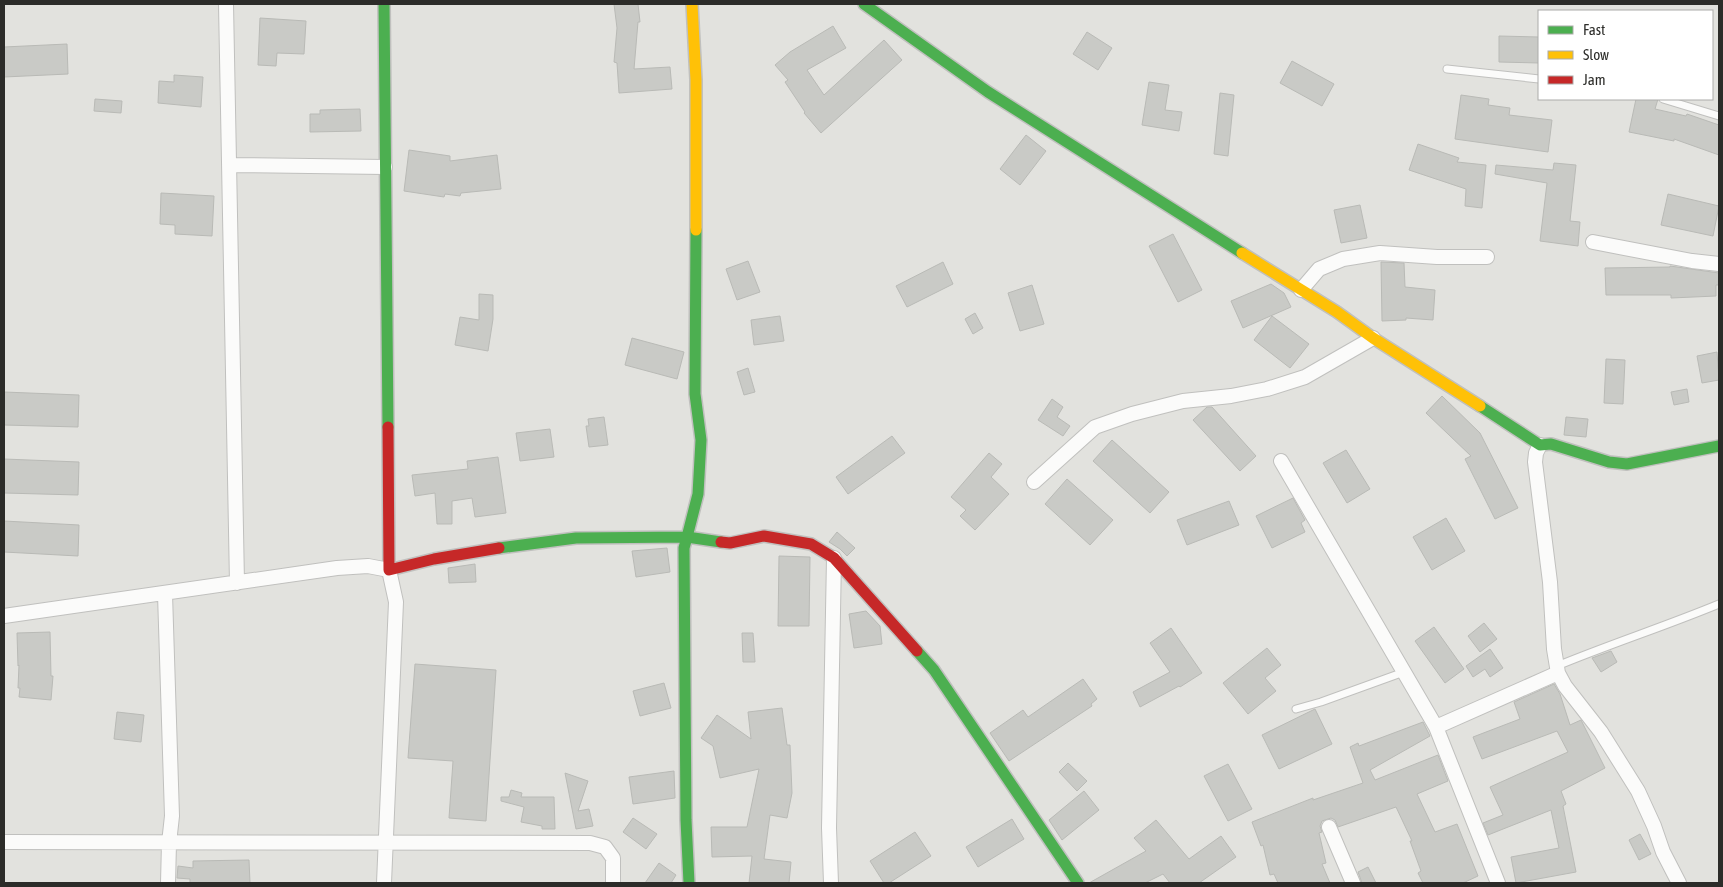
<svg xmlns="http://www.w3.org/2000/svg" width="1723" height="887" viewBox="0 0 1723 887" font-family="'Asap Condensed',sans-serif">
<rect width="100%" height="100%" fill="#e2e2de"/>
<path fill="#c9cac6" stroke="#b9bab6" d="M 614,4 L 638,4 L 640,22 L 638,22 L 634,69 L 670,67 L 672,89 L 619,93 L 617,63 L 614,62 L 617,28 Z
M 260,18 L 306,21 L 304,54 L 277,53 L 276,66 L 258,65 Z
M 833,26 L 846,48 L 807,70 L 824,95 L 884,40 L 902,60 L 821,133 L 804,113 L 805,112 L 785,82 L 788,80 L 775,65 L 790,52 Z
M 1087,32 L 1112,48 L 1098,70 L 1073,54 Z
M 1499,36 L 1539,37 L 1539,63 L 1499,62 Z
M 67,44 L 68,74 L 4,77 L 4,47 Z
M 1292,61 L 1334,84 L 1322,106 L 1280,83 Z
M 174,75 L 203,77 L 201,107 L 158,103 L 159,81 L 174,82 Z
M 1149,82 L 1169,85 L 1165,110 L 1182,112 L 1179,131 L 1142,125 Z
M 1220,93 L 1234,95 L 1228,156 L 1214,154 Z
M 1461,95 L 1489,99 L 1488,105 L 1510,108 L 1509,115 L 1552,120 L 1548,152 L 1455,139 Z
M 95,99 L 122,101 L 121,113 L 94,111 Z
M 1636,99 L 1658,99 L 1655,109 L 1686,116 L 1687,114 L 1719,125 L 1719,155 L 1674,139 L 1674,141 L 1629,132 Z
M 360,109 L 361,131 L 310,132 L 310,114 L 320,114 L 320,110 Z
M 1026,135 L 1046,151 L 1020,185 L 1000,169 Z
M 1418,144 L 1459,158 L 1457,162 L 1486,165 L 1482,208 L 1465,206 L 1466,189 L 1409,170 Z
M 409,150 L 450,156 L 450,161 L 497,155 L 501,189 L 461,193 L 460,196 L 445,194 L 444,197 L 404,191 Z
M 1554,163 L 1576,165 L 1570,221 L 1580,222 L 1578,246 L 1540,241 L 1547,183 L 1495,174 L 1496,165 L 1553,170 Z
M 161,193 L 214,196 L 212,236 L 175,234 L 175,225 L 160,224 Z
M 1668,194 L 1719,206 L 1713,236 L 1661,225 Z
M 1360,205 L 1367,238 L 1341,243 L 1334,210 Z
M 1173,234 L 1202,290 L 1178,302 L 1149,246 Z
M 748,261 L 760,292 L 737,300 L 726,269 Z
M 943,262 L 953,284 L 907,307 L 896,286 Z
M 1381,262 L 1404,263 L 1405,287 L 1435,290 L 1433,320 L 1406,318 L 1406,320 L 1382,321 Z
M 1670,266 L 1719,273 L 1719,285 L 1716,285 L 1716,296 L 1671,298 L 1671,295 L 1606,295 L 1605,268 L 1670,267 Z
M 1271,284 L 1284,293 L 1291,307 L 1243,328 L 1231,301 Z
M 1032,285 L 1044,324 L 1020,331 L 1008,293 Z
M 479,294 L 493,295 L 493,319 L 488,351 L 455,345 L 460,317 L 479,320 Z
M 975,313 L 983,328 L 973,334 L 965,319 Z
M 780,316 L 784,341 L 754,345 L 751,320 Z
M 1272,316 L 1309,344 L 1290,368 L 1254,340 Z
M 632,338 L 684,352 L 677,379 L 625,365 Z
M 1717,352 L 1719,380 L 1702,383 L 1697,356 Z
M 1606,359 L 1625,360 L 1623,404 L 1604,403 Z
M 748,368 L 755,392 L 744,395 L 737,372 Z
M 1687,389 L 1689,402 L 1674,405 L 1671,392 Z
M 4,392 L 79,395 L 78,427 L 4,425 Z
M 1442,396 L 1480,433 L 1518,508 L 1495,519 L 1465,459 L 1471,456 L 1426,413 Z
M 1052,399 L 1063,407 L 1057,417 L 1070,426 L 1063,436 L 1038,420 Z
M 1207,407 L 1212,407 L 1256,456 L 1240,471 L 1193,420 Z
M 604,417 L 608,445 L 589,447 L 586,426 L 589,426 L 588,419 Z
M 1566,417 L 1588,419 L 1586,437 L 1564,435 Z
M 550,429 L 554,457 L 520,461 L 516,433 Z
M 892,436 L 905,453 L 848,494 L 836,477 Z
M 1112,440 L 1169,492 L 1150,513 L 1093,461 Z
M 1346,450 L 1370,489 L 1347,503 L 1323,463 Z
M 989,453 L 1002,464 L 991,477 L 1009,494 L 975,530 L 960,516 L 966,510 L 951,497 Z
M 498,457 L 506,513 L 475,517 L 472,498 L 452,501 L 452,524 L 437,524 L 435,493 L 415,496 L 412,475 L 468,469 L 467,461 Z
M 4,459 L 79,462 L 78,495 L 4,493 Z
M 1067,479 L 1113,520 L 1090,545 L 1045,504 Z
M 1293,498 L 1305,520 L 1301,523 L 1305,532 L 1272,548 L 1256,516 Z
M 1229,501 L 1239,525 L 1187,545 L 1177,520 Z
M 1446,518 L 1465,551 L 1432,570 L 1413,537 Z
M 4,521 L 79,525 L 78,556 L 4,552 Z
M 837,532 L 855,548 L 847,556 L 840,549 L 829,542 Z
M 667,548 L 670,572 L 636,577 L 632,551 Z
M 779,556 L 810,557 L 809,626 L 778,626 Z
M 475,564 L 476,582 L 449,583 L 448,568 Z
M 866,611 L 880,626 L 882,644 L 854,648 L 849,614 Z
M 1484,623 L 1497,639 L 1480,652 L 1468,636 Z
M 1434,627 L 1464,669 L 1445,683 L 1415,641 Z
M 1171,628 L 1202,673 L 1180,687 L 1179,686 L 1140,707 L 1133,692 L 1170,672 L 1150,643 Z
M 50,632 L 51,676 L 53,676 L 51,700 L 19,697 L 20,688 L 18,688 L 19,665 L 18,666 L 17,633 Z
M 742,633 L 753,633 L 755,662 L 743,662 Z
M 1267,648 L 1281,665 L 1265,678 L 1276,691 L 1248,714 L 1223,683 Z
M 1490,649 L 1503,668 L 1490,677 L 1485,669 L 1473,677 L 1466,666 Z
M 1611,651 L 1617,662 L 1601,672 L 1592,658 Z
M 415,664 L 496,670 L 486,821 L 449,818 L 453,761 L 408,758 Z
M 1083,679 L 1097,699 L 1091,704 L 1092,706 L 1009,761 L 990,733 L 1023,710 L 1028,717 Z
M 664,683 L 671,708 L 640,716 L 633,691 Z
M 1554,684 L 1560,694 L 1570,725 L 1581,720 L 1605,768 L 1561,791 L 1566,804 L 1563,806 L 1576,872 L 1516,883 L 1511,857 L 1559,848 L 1551,810 L 1488,835 L 1483,823 L 1503,815 L 1490,787 L 1568,752 L 1557,731 L 1482,759 L 1473,737 L 1520,719 L 1514,702 Z
M 782,708 L 787,745 L 790,745 L 792,793 L 787,818 L 770,815 L 764,859 L 791,862 L 789,883 L 749,883 L 752,856 L 712,857 L 711,827 L 747,827 L 759,769 L 720,778 L 713,746 L 701,738 L 717,715 L 751,739 L 748,712 Z
M 1315,709 L 1332,744 L 1279,769 L 1262,735 Z
M 117,712 L 144,715 L 141,742 L 114,739 Z
M 1423,722 L 1430,736 L 1370,770 L 1375,780 L 1438,755 L 1448,781 L 1417,794 L 1435,832 L 1457,824 L 1478,876 L 1463,883 L 1423,883 L 1418,873 L 1421,871 L 1410,841 L 1412,841 L 1396,807 L 1338,827 L 1335,820 L 1331,818 L 1322,821 L 1320,826 L 1322,832 L 1319,833 L 1326,863 L 1322,864 L 1330,883 L 1278,883 L 1274,874 L 1270,875 L 1263,845 L 1261,846 L 1252,822 L 1313,798 L 1313,800 L 1363,783 L 1350,747 L 1358,743 L 1359,746 Z
M 1068,763 L 1087,781 L 1077,791 L 1059,772 Z
M 1228,764 L 1252,809 L 1228,821 L 1204,776 Z
M 674,771 L 675,798 L 633,804 L 629,777 Z
M 565,773 L 588,781 L 578,811 L 589,809 L 593,826 L 576,829 Z
M 511,790 L 522,793 L 521,797 L 554,797 L 555,829 L 542,829 L 542,826 L 521,822 L 524,807 L 501,801 L 501,797 L 509,797 Z
M 1084,791 L 1099,810 L 1062,840 L 1049,820 Z
M 633,818 L 657,834 L 646,849 L 623,832 Z
M 1012,819 L 1024,839 L 978,867 L 966,847 Z
M 1156,820 L 1189,859 L 1221,836 L 1236,857 L 1199,883 L 1170,883 L 1163,874 L 1145,883 L 1089,883 L 1146,851 L 1134,838 Z
M 915,832 L 931,856 L 889,883 L 884,883 L 870,861 Z
M 1640,834 L 1651,854 L 1639,860 L 1629,840 Z
M 249,860 L 250,883 L 190,883 L 190,879 L 177,878 L 178,866 L 193,868 L 193,861 Z
M 659,863 L 676,875 L 671,883 L 645,883 Z
M 1368,867 L 1376,883 L 1362,883 L 1358,872 Z"/>
<g fill="none" stroke-linecap="round" stroke-linejoin="round">
<g stroke="#c0c0be" stroke-width="9">
<path id="lane" d="M 1447,69 L 1539,79
M 1663,99 L 1719,116
M 1557,666 C 1610,644 1666,626 1719,604
M 1296,709 L 1321,702 L 1404,672"/>
</g>
<g stroke="#c0c0be" stroke-width="16">
<path id="street" d="M 226,4 L 237,583
M 229,165 L 385,167
M 1593,242 L 1692,261 L 1719,264
M 1301,290 L 1319,269 L 1343,259 L 1380,253 L 1437,257 L 1487,257
M 1540,445 L 1536,453 L 1535,462 L 1550,582 L 1554,649 L 1558,673 L 1565,686 L 1601,732 L 1638,791 L 1654,826 L 1663,852 L 1679,883
M 1281,461 L 1436,727 L 1498,883
M 1034,482 L 1095,427 L 1132,414 L 1183,401 L 1231,396 L 1267,389 L 1305,377 L 1373,338
M 165,594 L 172,816 L 169,843 L 168,883
M 4,616 L 337,568 L 368,566 L 389,570 L 396,602 L 384,883
M 1436,727 L 1558,673
M 1329,827 L 1353,883
M 4,842 L 590,843 L 605,847 L 613,858 L 613,883
M 831,883 L 829,828 L 834,558"/>
</g>
<g stroke="#c0c0be" stroke-width="14">
<path id="fast" d="M 384,4 L 388,427
M 864,4 L 988,92 L 1242,253
M 696,230 L 695,394 L 701,440 L 698,494 L 687,537 L 721,542
M 1480,406 L 1540,445 L 1551,444 L 1609,462 L 1627,464 L 1719,446
M 499,548 L 576,538 L 687,537 L 684,548 L 686,820 L 689,883
M 917,651 L 934,670 L 1078,883"/>
</g>
<g stroke="#c0c0be" stroke-width="14">
<path id="slow" d="M 692,4 L 696,80 L 696,230
M 1242,253 L 1337,312 L 1373,338 L 1480,406"/>
</g>
<g stroke="#c0c0be" stroke-width="14">
<path id="jam" d="M 388,427 L 389,570 L 434,559 L 499,548
M 721,542 L 730,543 L 764,536 L 811,544 L 834,558 L 917,651"/>
</g>
<use href="#lane" stroke="#fbfbfa" stroke-width="7"/>
<use href="#street" stroke="#fbfbfa" stroke-width="14"/>
<use href="#fast" stroke="#4caf50" stroke-width="11"/>
<use href="#slow" stroke="#ffc107" stroke-width="11"/>
<use href="#jam" stroke="#c62828" stroke-width="11"/>
</g>
<rect width="1723" height="887" fill="none" stroke="#2c2c29" stroke-width="10"/>
<rect x="1538" y="10" width="175" height="90" fill="#ffffff" stroke="#ababa9"/>
<rect x="1548" y="26" width="25" height="8" fill="#4caf50" stroke="#ababa9"/>
<text x="1583" y="35" font-size="15" fill="#2c2c29">Fast</text>
<rect x="1548" y="51" width="25" height="8" fill="#ffc107" stroke="#ababa9"/>
<text x="1583" y="60" font-size="15" fill="#2c2c29">Slow</text>
<rect x="1548" y="76" width="25" height="8" fill="#c62828" stroke="#ababa9"/>
<text x="1583" y="85" font-size="15" fill="#2c2c29">Jam</text>
</svg>
